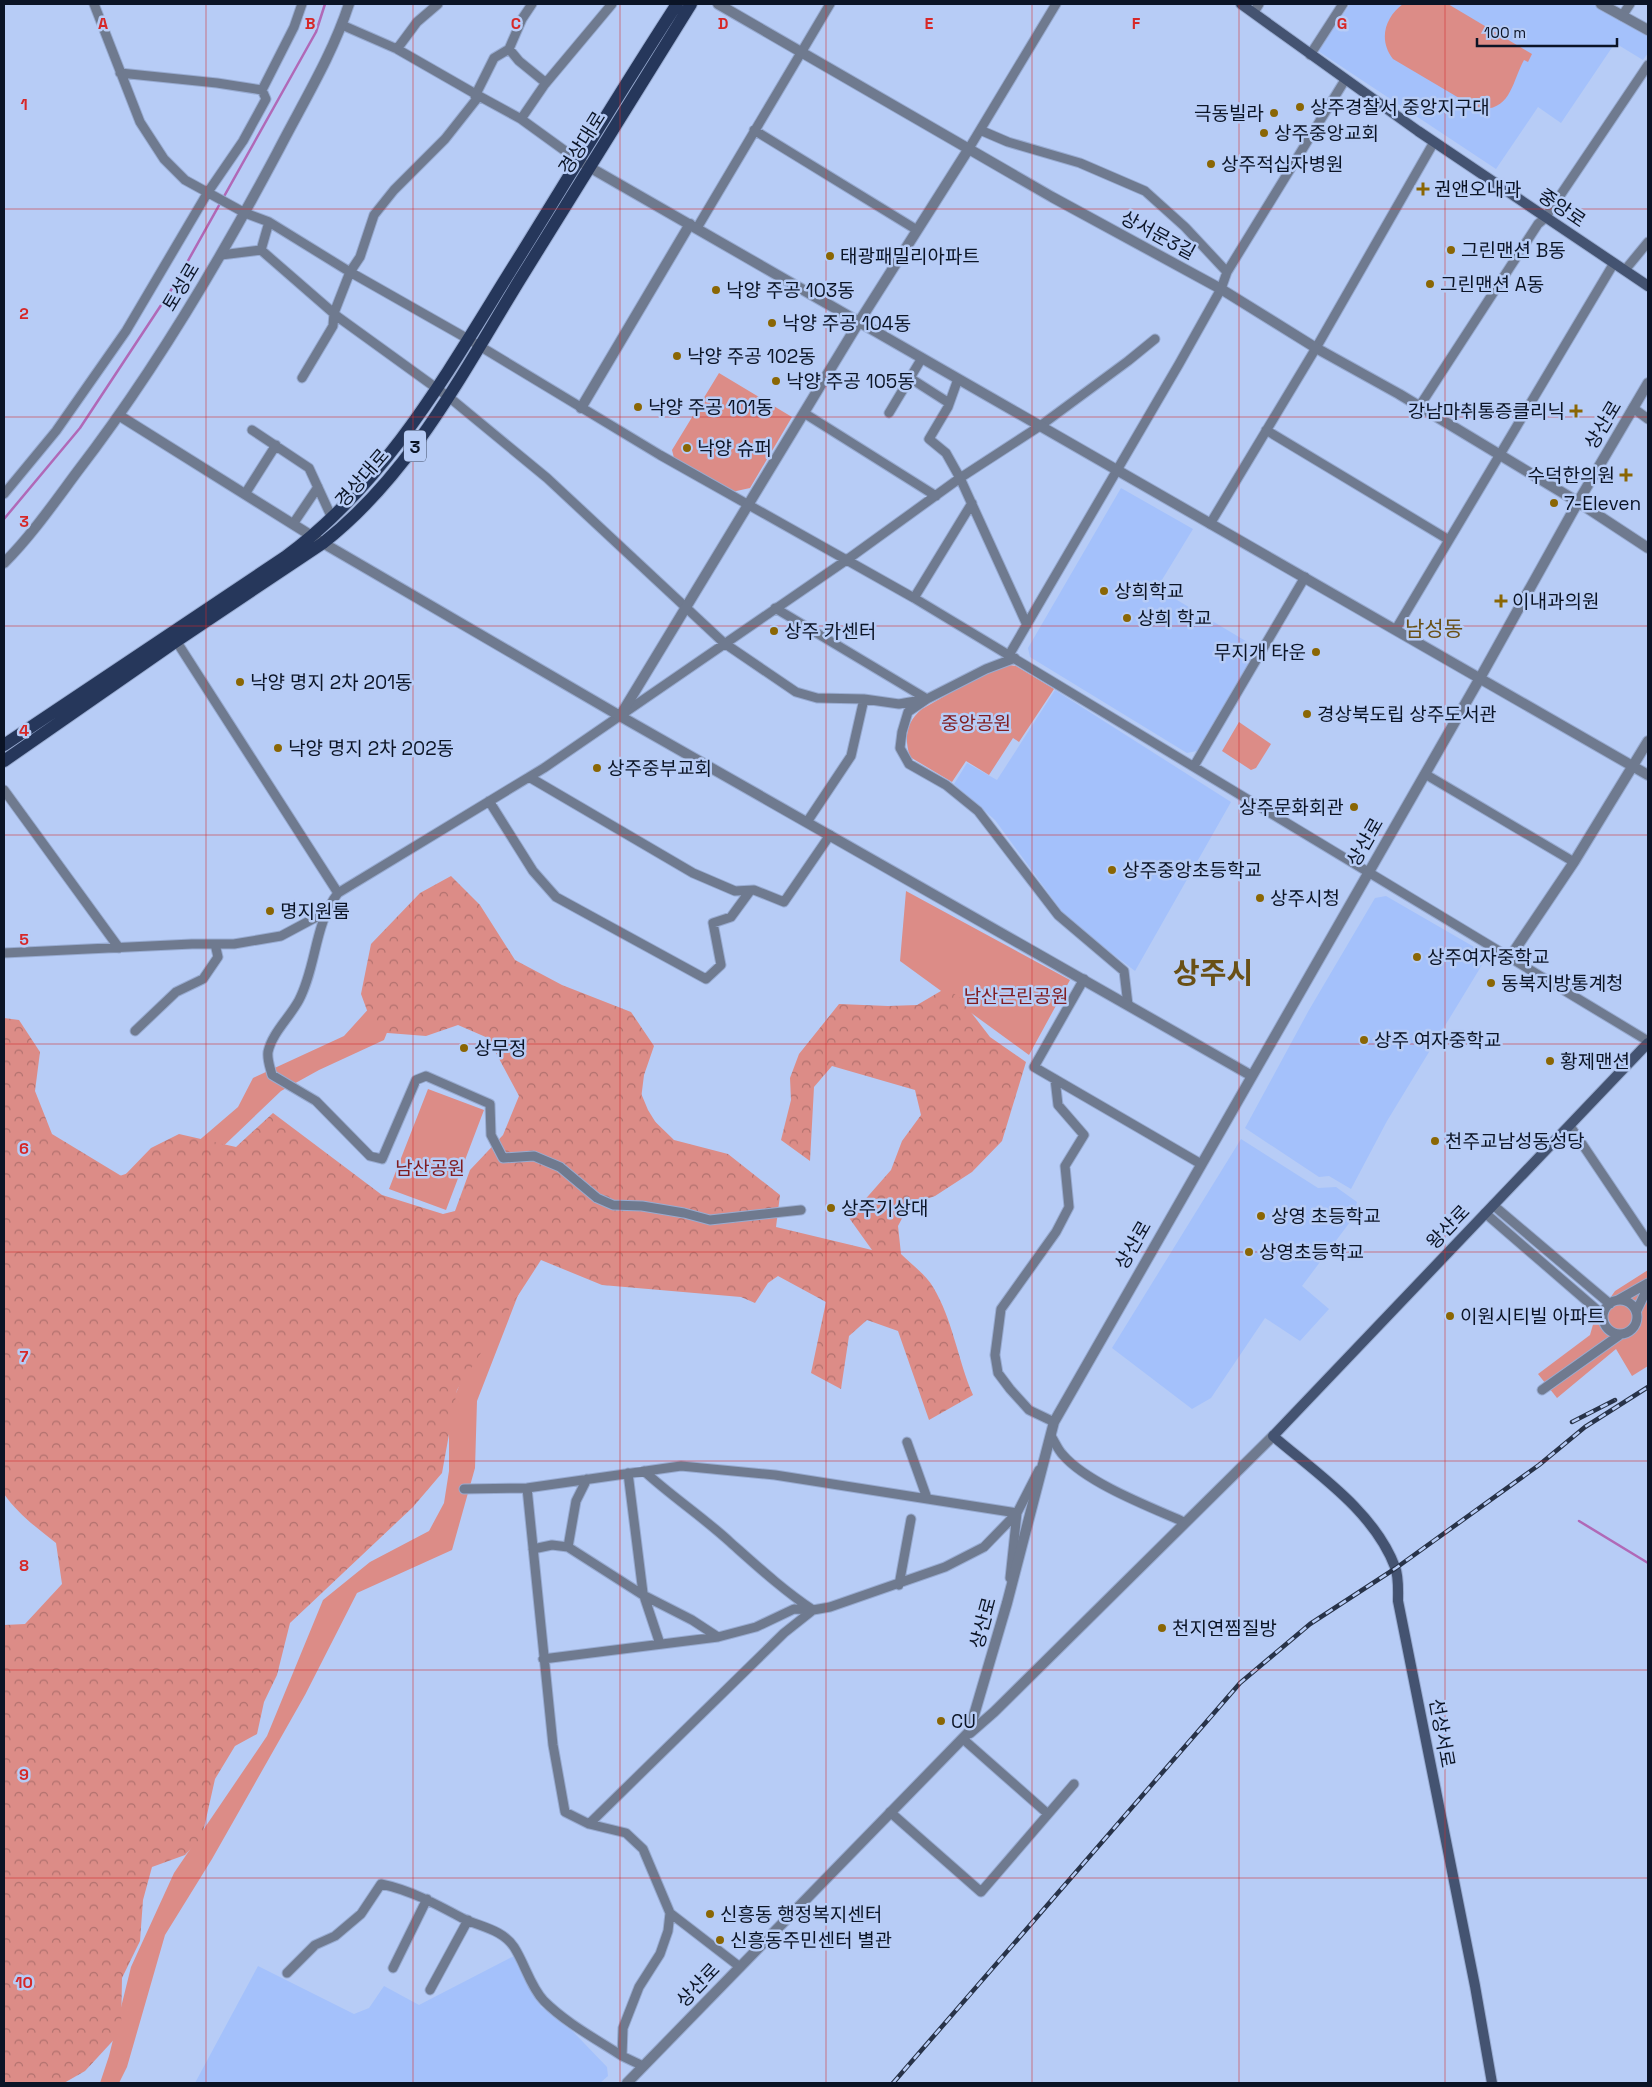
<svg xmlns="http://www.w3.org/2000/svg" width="1652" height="2087" viewBox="0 0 1652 2087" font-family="'Space Grotesk','Noto Sans KR',sans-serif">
<defs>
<pattern id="forest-crowns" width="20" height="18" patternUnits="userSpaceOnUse" patternTransform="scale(1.25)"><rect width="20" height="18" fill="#dc8c87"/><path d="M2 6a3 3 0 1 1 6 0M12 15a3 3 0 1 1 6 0" fill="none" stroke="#b1716e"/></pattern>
</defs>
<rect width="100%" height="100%" fill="#b7ccf6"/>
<path fill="#a4c1fb" d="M 1350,4 L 1594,4 L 1648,35 L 1648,53 L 1643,60 L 1615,43 L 1561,123 L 1538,107 L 1496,169 L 1318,51 Z
M 1121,488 L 1193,529 L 1157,588 L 1259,649 L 1197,751 L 1187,753 L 1030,657 L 1028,648 Z
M 1055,690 L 1231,802 L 1135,971 L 1068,920 L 995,820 L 954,784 L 967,763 L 997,780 Z
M 1386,896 L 1488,955 L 1387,1121 L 1351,1189 L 1329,1176 L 1319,1177 L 1245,1128 L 1309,1010 L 1375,898 Z
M 1241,1139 L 1318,1188 L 1336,1187 L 1357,1202 L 1353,1218 L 1302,1286 L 1329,1309 L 1300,1341 L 1265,1318 L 1211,1398 L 1192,1409 L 1112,1348 Z
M 514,1956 L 541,2007 L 560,2018 L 607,2067 L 608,2076 L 600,2083 L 195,2083 L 258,1966 L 354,2014 L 369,2008 L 384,1986 L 419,2005 Z"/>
<path fill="#dc8c87" d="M 1403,4 L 1448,4 L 1532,54 L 1528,62 L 1524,60 C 1512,81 1511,114 1476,108 L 1393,59 C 1378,40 1385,17 1403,4 Z
M 719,373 L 792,417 L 750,488 L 732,492 L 674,458 L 672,450 Z
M 1009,665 L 1016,666 L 1054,689 L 1019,742 L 1013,738 L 989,775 L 966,761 L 952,782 L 910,757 C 904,738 906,722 922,709 L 992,669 Z
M 1239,722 L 1271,744 L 1256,768 L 1251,770 L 1222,751 Z
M 906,891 L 1070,980 L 1029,1055 L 900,961 Z
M 449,920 L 630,1067 L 648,1110 L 712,1214 L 641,1127 L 405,988 L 384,1040 L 319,1070 L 281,1091 L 192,1176 L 89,1219 L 4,1140 L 72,1192 L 182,1155 L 238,1107 L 253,1078 L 344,1036 Z
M 428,1089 L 484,1110 L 446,1210 L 389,1189 Z
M 525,1236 L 534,1254 L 477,1401 L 475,1468 L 452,1550 L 357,1593 L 305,1695 L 212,1859 L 165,1935 L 127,2067 L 119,2083 L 100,2083 L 109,2056 L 131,1967 L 174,1873 L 267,1736 L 323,1600 L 370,1562 L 429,1531 L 444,1503 L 449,1471 L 449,1409 Z
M 1648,1270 L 1648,1366 L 1632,1376 L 1616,1349 L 1557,1398 L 1538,1374 L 1590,1335 L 1594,1321 L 1615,1291 Z"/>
<path fill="url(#forest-crowns)" d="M 451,876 L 480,905 L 515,960 L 562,985 L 631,1012 L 654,1046 L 644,1075 L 640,1107 L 674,1140 L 728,1154 L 780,1195 L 776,1227 L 872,1250 L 847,1215 L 862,1203 L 891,1170 L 902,1141 L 921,1115 L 915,1090 L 832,1066 L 814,1087 L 810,1161 L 781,1140 L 791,1100 L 790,1078 L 799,1054 L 839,1004 L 888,1006 L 917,1005 L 946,988 L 960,998 L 990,1037 L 1026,1062 L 1002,1141 L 972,1172 L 935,1196 L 909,1205 L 898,1226 L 901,1254 C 911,1264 926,1275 933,1287 C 953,1320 958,1361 973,1395 L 929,1420 L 898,1331 L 867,1320 L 849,1336 L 841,1389 L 811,1373 L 826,1302 L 778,1276 L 768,1283 L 755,1303 L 741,1297 L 602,1285 L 541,1260 L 457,1390 L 442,1473 L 413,1507 L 290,1623 L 277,1675 L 264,1702 L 257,1734 L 235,1746 L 215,1779 L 202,1837 L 185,1855 L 152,1867 L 143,1900 L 140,1941 L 122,1978 L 121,2032 L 85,2071 L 64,2083 L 4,2083 L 4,1625 L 25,1624 L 62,1584 L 56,1543 C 37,1528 18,1514 4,1494 L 4,1018 L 19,1020 L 40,1052 L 35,1091 L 52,1134 L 123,1177 L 151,1148 L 179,1134 L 236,1147 L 273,1113 L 382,1195 L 443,1214 L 455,1211 L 470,1170 L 503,1135 L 519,1096 L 488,1038 L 458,1025 L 426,1036 L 375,1032 L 361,994 L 371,944 L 420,893 Z"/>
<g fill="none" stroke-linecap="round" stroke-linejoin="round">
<path stroke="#b069b7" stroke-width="2.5" d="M 4,519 L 80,428 L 175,284 L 316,32 L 325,4
M 1579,1521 L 1648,1563"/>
<g stroke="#98abd1" stroke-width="11">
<path id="minor" d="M 94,4 L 140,122 L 164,159 L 185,180 L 245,213 L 269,222
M 532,4 L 522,19 L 509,49 L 519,61 L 546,83
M 1254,12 L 1259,4
M 1622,16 L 1630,4
M 342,25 L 397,49 L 479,96
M 397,49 L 417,22 L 438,4
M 1310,55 L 1343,4
M 120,73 L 217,83 L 262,90 L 294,27 L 302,4
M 475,96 L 494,58 L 509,49
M 521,119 L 579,161
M 754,130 L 917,230
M 980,130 L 1008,142 L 1080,163 L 1145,191 L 1185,227 L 1227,272
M 968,150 L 1056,4
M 697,228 L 830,4
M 261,250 L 269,222 L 350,272 L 360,257 L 374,215 L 394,190 L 445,139 L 479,96 L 521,119 L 545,84 L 612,4
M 221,255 L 261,250 L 338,317 L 450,398 L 547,478 L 724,643 L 796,692 L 817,698 L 864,699 L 899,704 L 927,699 L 986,669 L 1015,658
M 1625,270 L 1648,242
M 302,378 L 333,326 L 334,313 L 350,272 L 468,339 L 660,455 L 914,598 L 1648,1041
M 910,378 L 949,403
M 958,379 L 948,407 L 929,439 L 946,453 L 960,478 L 1027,625
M 1419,407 L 1538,224 L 1545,218 L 1648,65
M 1633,408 L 1648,419
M 804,413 L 936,496
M 889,413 L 922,358
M 252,430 L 309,468 L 332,518
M 1266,430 L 1449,540
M 4,494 L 56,431 L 126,331 L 208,192 L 243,141 L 266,99 L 262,90
M 245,494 L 276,445
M 293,524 L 318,487
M 1210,524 L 1316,348 L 1434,142
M 914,598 L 972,503
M 775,608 L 927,699 L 908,712 L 902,732 L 900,748 L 909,764 L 946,785 L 978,811 L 1058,915 L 1124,971 L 1128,1005
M 1396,629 L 1614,263
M 173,636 L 338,893
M 1009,655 L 1179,364 L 1221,289 L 1227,272 L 1345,80
M 1194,766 L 1305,577
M 1425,774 L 1574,862
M 529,777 L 693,873 L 735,891 L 754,890 L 784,902 L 830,835
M 4,790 L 119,948
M 489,801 L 533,871 L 556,897 L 706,979 L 721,965 L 713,923 L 731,917 L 750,891
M 807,822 L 851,756 L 864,699
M 4,953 L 192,944 L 234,944 L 281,936 L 324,913
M 1084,979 L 1034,1067 L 1201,1164
M 135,1031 L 176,992 L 203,979 L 218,957 L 215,944
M 1570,1126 L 1648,1242
M 1493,1205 L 1610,1304
M 801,1210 L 710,1220 L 684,1213 L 642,1206 L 613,1205 L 597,1198 L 560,1167 L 534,1156 L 503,1158 L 491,1135 L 490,1104 L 426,1076 L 416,1080 L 382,1159 L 370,1156 L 316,1101 L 272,1075 C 270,1067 267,1060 268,1052 C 272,1033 290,1017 299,1000 C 317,965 314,924 338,893 L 544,768 L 848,559 L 960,478 L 1040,426 L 1128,361 L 1155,339
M 1485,1213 L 1603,1315
M 1618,1300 L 1648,1283
M1603 1317a17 17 0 1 1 34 0a17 17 0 1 1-34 0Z
M 1637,1310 L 1648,1287
M 1542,1390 L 1621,1334
M 1054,1422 L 1029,1410 L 1010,1389 L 998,1373 L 995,1355 L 1001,1309 L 1056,1232 L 1069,1207 L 1065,1166 L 1084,1135 L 1058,1105 L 1055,1079
M 1051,1436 C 1055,1442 1058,1450 1063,1455 C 1087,1483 1150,1507 1184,1522
M 907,1442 L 927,1498
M 628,1473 L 643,1593 L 660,1644
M 527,1488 L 553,1745 L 565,1812 L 589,1824 L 626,1833 L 643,1849 L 670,1913 L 668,1931 L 660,1954 L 639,1987 L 623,2028 L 622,2056 L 643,2066
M 464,1489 L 527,1488 L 681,1466 L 775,1475 L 1017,1513 L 1039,1470
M 568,1547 L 576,1501 L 587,1479
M 533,1549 L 552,1545 L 568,1547 L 643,1595 L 692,1620 L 718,1637
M 1010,1578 L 1017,1513
M 899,1585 L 911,1519
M 543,1659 L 718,1637 L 756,1627 L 794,1609 L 813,1610 L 830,1607 L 945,1567 L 984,1547 L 1017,1513
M 963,1739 L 1048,1814
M 890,1812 L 981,1892 L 1074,1784
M 589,1824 L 784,1633 L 813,1610 C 783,1590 757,1566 730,1542 C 703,1517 671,1496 644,1471
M 670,1913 L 740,1967
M 393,1968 L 427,1899
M 287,1973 L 315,1945 L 335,1936 L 361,1914 L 381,1884 C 410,1890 436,1904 462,1918 C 480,1927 502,1929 514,1947 C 525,1964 530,1986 544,2001 C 566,2023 596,2039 622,2056
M 430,1990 L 468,1920"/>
</g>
<g stroke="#98abd1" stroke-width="12">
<path id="tertiary" d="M 718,4 L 1052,197 L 1221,289 L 1316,348 L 1399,394 L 1578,502 L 1648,548
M 1601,4 L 1648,30
M 584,164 L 1648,775
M 581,408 L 690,224
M 120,416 L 323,543 L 620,716 L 1252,1076
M 4,563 C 31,536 54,503 77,472 C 154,372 218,264 277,153 C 302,104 332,56 349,4
M 620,716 L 859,322 L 968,150
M 1510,957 L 1574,862 L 1648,741
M 970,1733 L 994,1712 L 1273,1436
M 627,2083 L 969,1732 L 1007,1603 L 1054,1422 L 1480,678 L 1578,502 L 1648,383"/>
</g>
<g stroke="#98abd1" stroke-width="12">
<path id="secondary" d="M 1241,4 L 1418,131 L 1648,286
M 1492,2083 L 1475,1986 L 1398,1601 C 1398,1591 1399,1577 1395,1567 C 1374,1511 1316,1473 1273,1436 L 1648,1043"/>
</g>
<g stroke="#98abd1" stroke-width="14">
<path id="primary" d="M 4,745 L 285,557 C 381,487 442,382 503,283 C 561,190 617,96 677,4
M 4,761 L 175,642 L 323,543 C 410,475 462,374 519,281 C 576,188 634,96 691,4"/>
</g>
<use href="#minor" stroke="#6f7a8f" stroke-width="9"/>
<use href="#tertiary" stroke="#6f7a8f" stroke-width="10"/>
<use href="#secondary" stroke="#445371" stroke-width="10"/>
<use href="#primary" stroke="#26375b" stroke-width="12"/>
<g stroke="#283349" stroke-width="4.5">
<path id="rail" d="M 1572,1422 L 1615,1400
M 893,2083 L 1240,1683 L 1310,1624 L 1396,1568 L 1539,1465 L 1585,1427 L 1648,1387"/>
</g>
<use href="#rail" stroke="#b7ccf6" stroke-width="2.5" stroke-dasharray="8" stroke-linecap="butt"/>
</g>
<path fill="none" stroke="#d62828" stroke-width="1" stroke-opacity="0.55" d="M 206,4 L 206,2083M 413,4 L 413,2083M 620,4 L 620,2083M 826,4 L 826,2083M 1032,4 L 1032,2083M 1239,4 L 1239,2083M 1445,4 L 1445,2083M 4,209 L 1648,209M 4,417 L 1648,417M 4,626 L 1648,626M 4,835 L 1648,835M 4,1044 L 1648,1044M 4,1252 L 1648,1252M 4,1461 L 1648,1461M 4,1670 L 1648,1670M 4,1878 L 1648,1878"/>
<g fill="#8a6604" stroke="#b7ccf6" stroke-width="2">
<circle cx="1300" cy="107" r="5"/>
<circle cx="1274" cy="113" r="5"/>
<circle cx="1264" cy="133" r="5"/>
<circle cx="1211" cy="164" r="5"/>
<path d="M1420.5 181.5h5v5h5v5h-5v5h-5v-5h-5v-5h5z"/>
<circle cx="1451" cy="250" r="5"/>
<circle cx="830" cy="256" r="5"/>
<circle cx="1430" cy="284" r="5"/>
<circle cx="716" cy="290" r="5"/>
<circle cx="772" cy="323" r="5"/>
<circle cx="677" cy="356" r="5"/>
<circle cx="776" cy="381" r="5"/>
<circle cx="638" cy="407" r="5"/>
<path d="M1573.5 403.5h5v5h5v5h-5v5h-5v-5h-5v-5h5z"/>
<circle cx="687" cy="448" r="5"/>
<path d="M1623.5 467.5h5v5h5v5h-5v5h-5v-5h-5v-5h5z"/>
<circle cx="1554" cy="503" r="5"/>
<circle cx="1104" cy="591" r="5"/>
<path d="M1498.5 593.5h5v5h5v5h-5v5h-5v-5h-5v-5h5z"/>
<circle cx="1127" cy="618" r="5"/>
<circle cx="774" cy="631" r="5"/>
<circle cx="1316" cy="652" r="5"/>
<circle cx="240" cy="682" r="5"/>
<circle cx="1307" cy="714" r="5"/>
<circle cx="278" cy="748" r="5"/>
<circle cx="597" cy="768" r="5"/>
<circle cx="1354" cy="807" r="5"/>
<circle cx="1112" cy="870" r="5"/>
<circle cx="1260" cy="898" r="5"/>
<circle cx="270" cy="911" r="5"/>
<circle cx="1417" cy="957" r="5"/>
<circle cx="1491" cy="983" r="5"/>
<circle cx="1364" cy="1040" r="5"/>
<circle cx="464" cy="1048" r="5"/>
<circle cx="1550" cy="1061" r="5"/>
<circle cx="1435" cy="1141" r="5"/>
<circle cx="831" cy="1208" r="5"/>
<circle cx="1261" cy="1216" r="5"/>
<circle cx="1249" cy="1252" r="5"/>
<circle cx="1450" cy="1316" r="5"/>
<circle cx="1162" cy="1628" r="5"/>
<circle cx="941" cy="1721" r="5"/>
<circle cx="710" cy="1914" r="5"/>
<circle cx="720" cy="1940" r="5"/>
</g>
<g text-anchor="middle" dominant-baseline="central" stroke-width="5" stroke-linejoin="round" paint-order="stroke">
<rect fill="#b7ccf6" stroke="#3f4b64" stroke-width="1" x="404" y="430.5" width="22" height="31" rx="4"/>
<g font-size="18" font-weight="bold" fill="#0b1426">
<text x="415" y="446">3</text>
</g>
<g font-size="19" fill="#0b1426" stroke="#b7ccf6" text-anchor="start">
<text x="1310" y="107">상주경찰서 중앙지구대</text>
<text x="1264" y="113" text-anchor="end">극동빌라</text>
<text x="1274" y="133">상주중앙교회</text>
<text x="1221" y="164">상주적십자병원</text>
<text x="1434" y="189">권앤오내과</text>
<text x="1461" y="250">그린맨션 B동</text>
<text x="840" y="256">태광패밀리아파트</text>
<text x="1440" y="284">그린맨션 A동</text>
<text x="726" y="290">낙양 주공 103동</text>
<text x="782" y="323">낙양 주공 104동</text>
<text x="687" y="356">낙양 주공 102동</text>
<text x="786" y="381">낙양 주공 105동</text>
<text x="648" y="407">낙양 주공 101동</text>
<text x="1565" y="411" text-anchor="end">강남마취통증클리닉</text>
<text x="697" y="448">낙양 슈퍼</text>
<text x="1615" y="475" text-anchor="end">수덕한의원</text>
<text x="1564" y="503">7-Eleven</text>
<text x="1114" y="591">상희학교</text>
<text x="1512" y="601">이내과의원</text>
<text x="1137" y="618">상희 학교</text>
<text x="784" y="631">상주 카센터</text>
<text x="1306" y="652" text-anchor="end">무지개 타운</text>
<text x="250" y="682">낙양 명지 2차 201동</text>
<text x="1317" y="714">경상북도립 상주도서관</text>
<text x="288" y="748">낙양 명지 2차 202동</text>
<text x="607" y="768">상주중부교회</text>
<text x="1344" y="807" text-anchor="end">상주문화회관</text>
<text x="1122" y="870">상주중앙초등학교</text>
<text x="1270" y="898">상주시청</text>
<text x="280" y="911">명지원룸</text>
<text x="1427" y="957">상주여자중학교</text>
<text x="1501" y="983">동북지방통계청</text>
<text x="1374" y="1040">상주 여자중학교</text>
<text x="474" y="1048">상무정</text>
<text x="1560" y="1061">황제맨션</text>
<text x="1445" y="1141">천주교남성동성당</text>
<text x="841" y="1208">상주기상대</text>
<text x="1271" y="1216">상영 초등학교</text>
<text x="1259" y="1252">상영초등학교</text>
<text x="1460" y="1316">이원시티빌 아파트</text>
<text x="1172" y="1628">천지연찜질방</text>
<text x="951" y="1721">CU</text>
<text x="720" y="1914">신흥동 행정복지센터</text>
<text x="730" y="1940">신흥동주민센터 별관</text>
</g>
<g font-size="19" fill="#0b1426" stroke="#b7ccf6">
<text transform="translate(582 143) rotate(-58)">경상대로</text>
<text transform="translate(1562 208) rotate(34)">중앙로</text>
<text transform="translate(1158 235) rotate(28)">상서문3길</text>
<text transform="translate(181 287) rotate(-59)">토성로</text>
<text transform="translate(1603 425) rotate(-59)">상산로</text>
<text transform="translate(362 478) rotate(-49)">경상대로</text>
<text transform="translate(1365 842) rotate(-60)">상산로</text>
<text transform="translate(1448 1227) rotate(-46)">왕산로</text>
<text transform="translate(1133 1245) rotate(-60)">상산로</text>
<text transform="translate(983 1623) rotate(-75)">상산로</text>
<text transform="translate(1442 1733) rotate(80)">선상서로</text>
<text transform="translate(698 1985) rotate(-46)">상산로</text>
</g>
<g font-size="19" fill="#801d21" stroke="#b7ccf6">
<text x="976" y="723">중앙공원</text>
<text x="1016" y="996">남산근린공원</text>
<text x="430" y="1168">남산공원</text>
</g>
<g font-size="21" fill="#695016" stroke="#b7ccf6">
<text x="1434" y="628">남성동</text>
</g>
<g font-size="29" font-weight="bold" fill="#695016" stroke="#b7ccf6">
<text x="1213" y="972">상주시</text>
</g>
</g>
<g font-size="16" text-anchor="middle" font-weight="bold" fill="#d62828" stroke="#b7ccf6" stroke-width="5" stroke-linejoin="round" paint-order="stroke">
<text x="103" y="29">A</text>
<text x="310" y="29">B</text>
<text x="516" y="29">C</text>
<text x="723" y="29">D</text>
<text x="929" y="29">E</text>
<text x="1136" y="29">F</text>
<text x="1342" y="29">G</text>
<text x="24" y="110">1</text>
<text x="24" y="319">2</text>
<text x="24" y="527">3</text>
<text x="24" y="736">4</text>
<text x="24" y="945">5</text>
<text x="24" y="1154">6</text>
<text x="24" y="1362">7</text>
<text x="24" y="1571">8</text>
<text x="24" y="1780">9</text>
<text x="24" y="1988">10</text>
</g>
<rect width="1652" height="2087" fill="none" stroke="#0b1426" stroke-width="10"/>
<path d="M1477 38v8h140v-8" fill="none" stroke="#0b1426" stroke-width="2.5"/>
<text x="1484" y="38" font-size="15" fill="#0b1426" stroke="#b7ccf6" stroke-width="4" paint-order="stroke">100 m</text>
</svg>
